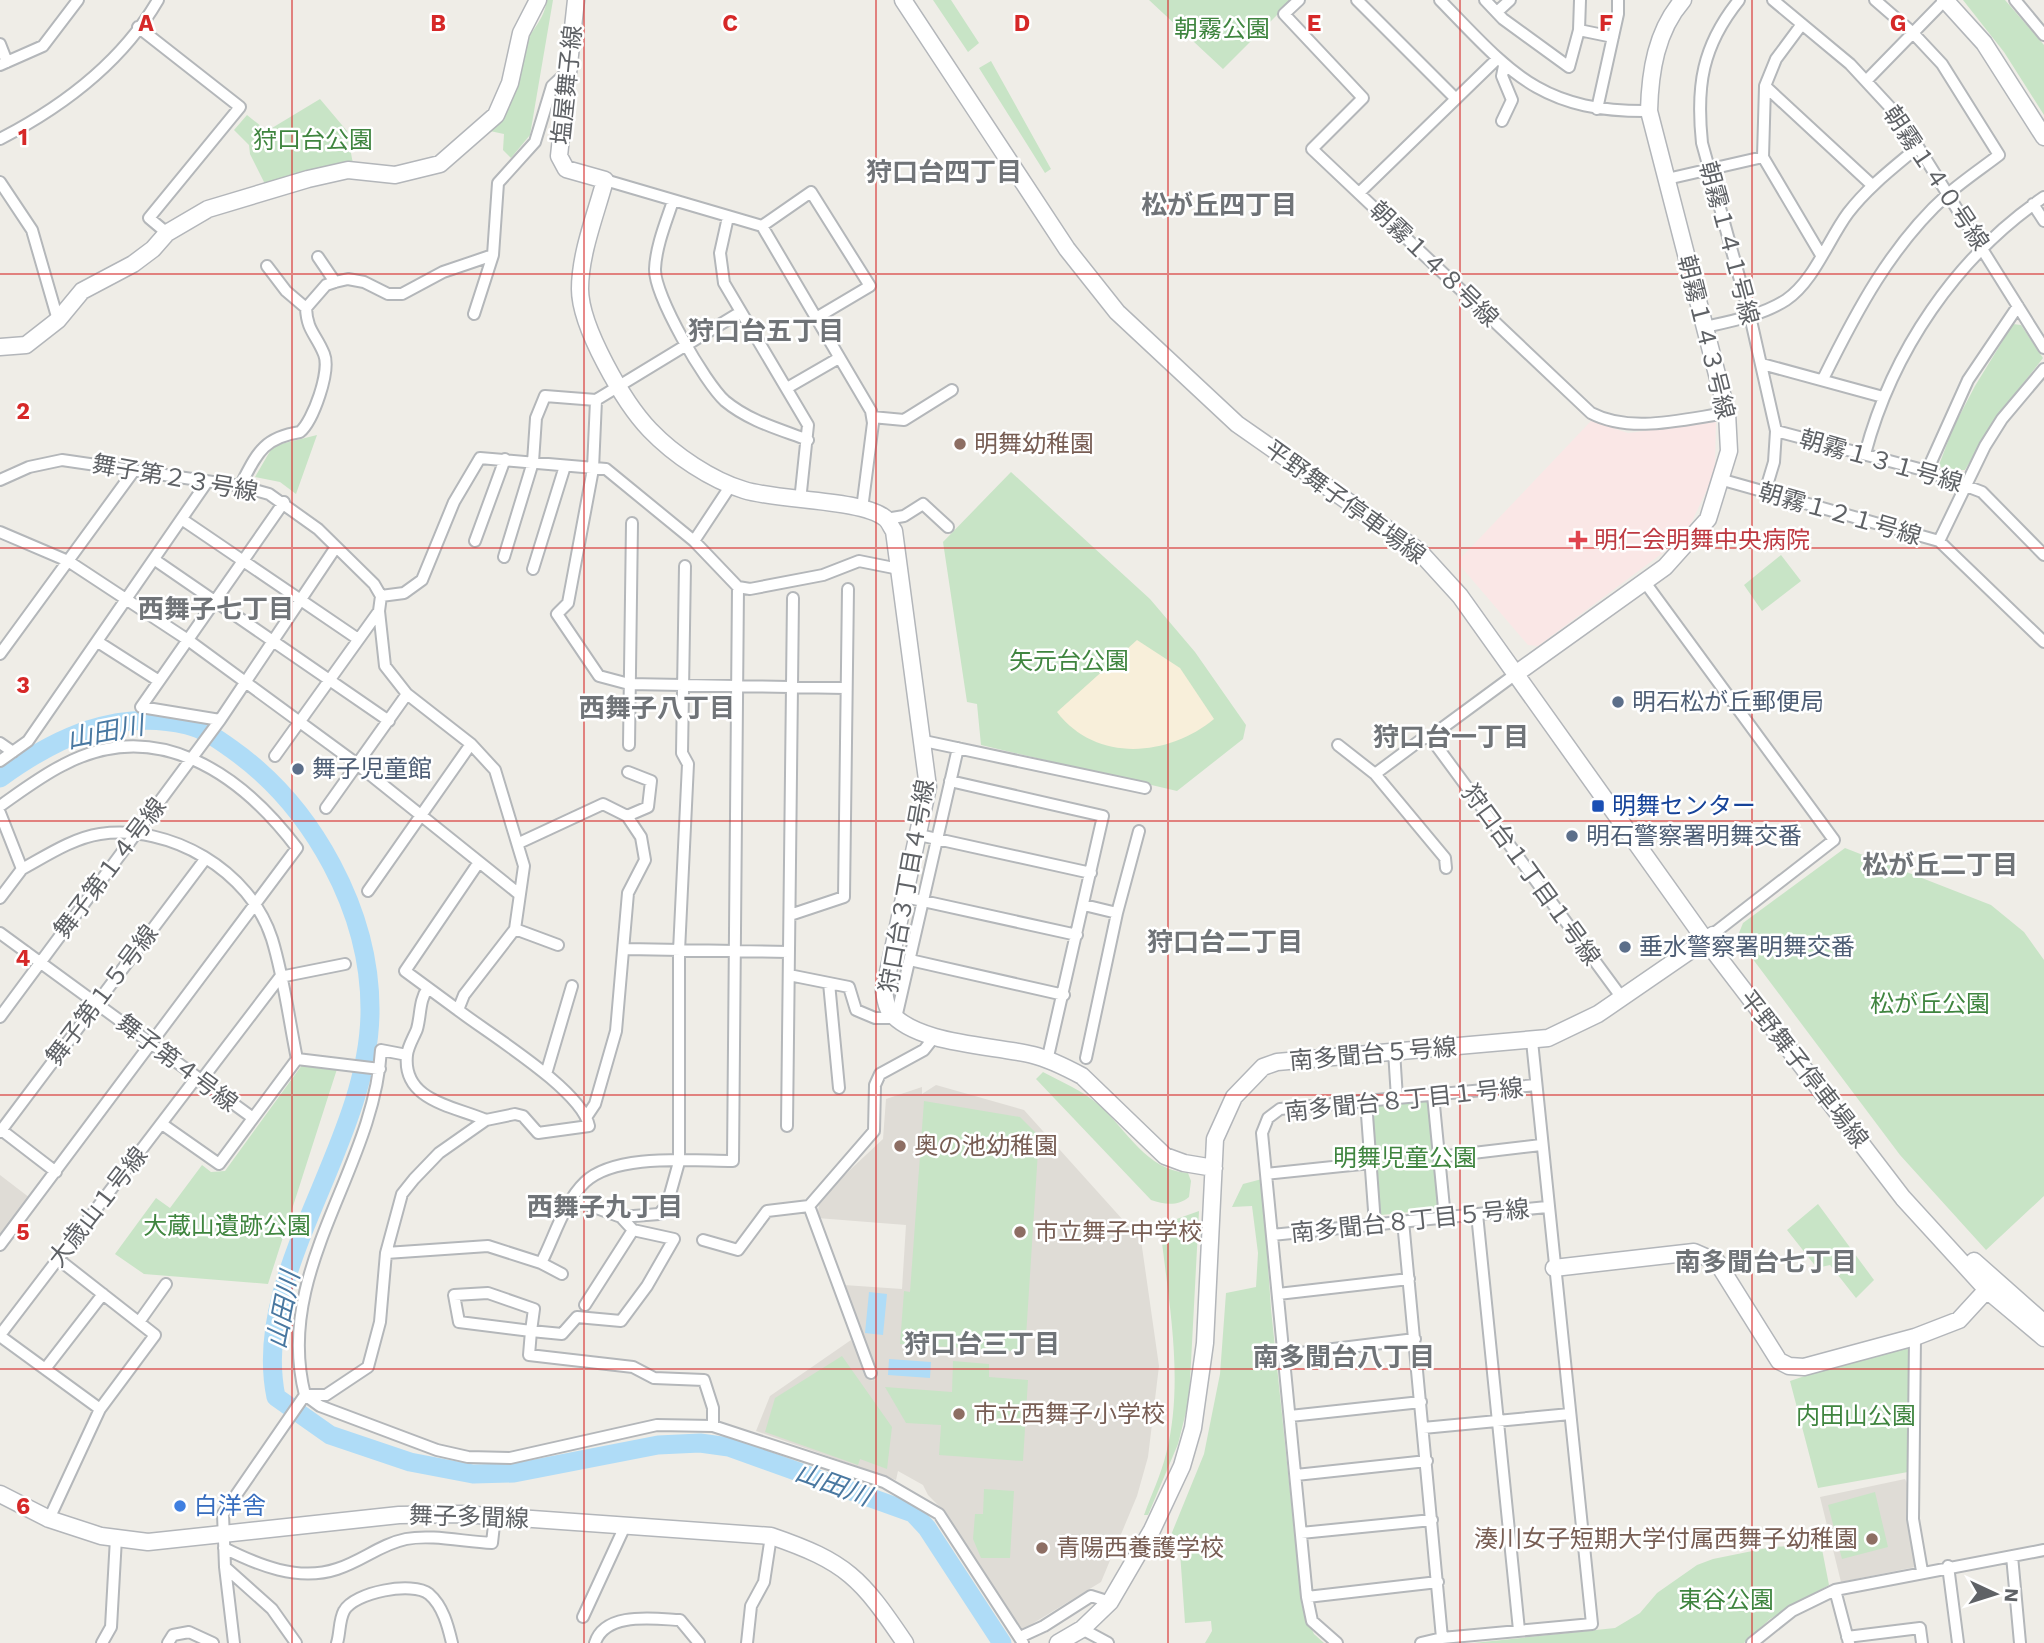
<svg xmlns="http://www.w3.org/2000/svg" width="2044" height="1643" viewBox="0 0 2044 1643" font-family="'Work Sans','Noto Sans JP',sans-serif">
<rect width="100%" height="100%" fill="#efede7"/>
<path fill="#dfdcd6" d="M 936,1085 L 1024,1110 L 1141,1240 L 1159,1366 L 1148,1457 L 1137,1496 L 1101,1582 L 1022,1630 L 946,1513 L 928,1495 L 923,1485 L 898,1471 L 896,1480 L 756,1431 L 770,1396 L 851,1340 L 872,1381 L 875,1376 L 844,1285 L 902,1289 L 906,1225 L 817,1218 L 820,1198 L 883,1139 L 886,1099 L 922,1087 L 922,1094 Z
M 0,1175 L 30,1198 L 0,1237 Z
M 1905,1479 L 1909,1487 L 1918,1561 L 1915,1567 L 1841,1582 L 1820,1497 Z"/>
<path fill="#fae7e6" d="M 1591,421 L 1628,433 L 1716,422 L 1715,465 L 1710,483 L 1688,530 L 1668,549 L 1538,646 L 1528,645 L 1457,562 Z"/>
<path fill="#c8e4c6" d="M 547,0 L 553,0 L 530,135 L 511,158 L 503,150 L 504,134 L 490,131 C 520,98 513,83 526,45 C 532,27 543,23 547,0 Z
M 933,0 L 951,0 L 979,43 L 968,52 Z
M 1149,0 L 1292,0 L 1223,69 Z
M 1963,0 L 2005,0 L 2044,45 L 2044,115 L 2004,52 Z
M 991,61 L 1051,169 L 1045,173 L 979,68 Z
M 320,99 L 347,131 L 353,164 L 266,186 L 250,154 L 249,145 L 234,130 L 247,115 L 267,131 Z
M 2013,324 L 2021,325 L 2043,358 L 1994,421 L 1965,470 L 1944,470 L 1939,465 L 1953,428 L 1975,386 Z
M 317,435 L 296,494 L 280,482 L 255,477 L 273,446 Z
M 1011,472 L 1150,599 L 1195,652 L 1246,725 L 1243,739 L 1177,791 L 981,745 L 977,704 L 967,702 L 943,542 Z
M 1781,555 L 1801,581 L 1762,611 L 1744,585 Z
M 1845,848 L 1991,905 L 2024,932 L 2044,960 L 2044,1196 L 1986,1250 L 1900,1155 L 1737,938 L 1743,923 Z
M 302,1065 L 337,1069 L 268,1284 L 144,1274 L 115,1254 L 156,1198 L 170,1208 L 202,1165 L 211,1172 L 225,1171 Z
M 1043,1072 C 1062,1082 1083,1091 1099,1105 C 1127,1130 1146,1170 1188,1173 L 1191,1181 L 1189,1197 C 1177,1207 1164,1204 1151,1200 L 1036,1079 Z
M 1428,1100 L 1439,1209 L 1381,1215 L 1370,1107 Z
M 924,1101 L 1020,1117 L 1039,1136 L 1025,1352 L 900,1344 L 904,1291 L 910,1292 Z
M 1262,1179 L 1271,1309 L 1302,1607 L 1314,1634 L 1324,1643 L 1205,1643 L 1212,1631 L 1211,1621 L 1185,1623 L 1180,1552 L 1162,1557 L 1204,1454 L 1220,1374 L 1226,1293 L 1256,1287 L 1258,1253 L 1252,1206 L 1232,1207 L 1243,1184 Z
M 1818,1204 L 1874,1280 L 1856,1298 L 1830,1265 L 1817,1268 L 1787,1230 Z
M 1199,1211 L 1189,1400 L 1178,1444 L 1148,1515 L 1144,1515 C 1151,1495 1161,1475 1166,1454 C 1185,1380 1168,1300 1160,1225 Z
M 1902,1343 L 1910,1349 L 1908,1472 L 1818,1488 L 1790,1381 Z
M 842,1356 L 892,1427 L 887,1469 L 860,1459 L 858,1465 L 765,1432 L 775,1398 Z
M 953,1361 L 989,1364 L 989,1377 L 1028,1380 L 1023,1461 L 939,1455 L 941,1425 L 906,1423 L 885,1387 L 952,1392 Z
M 984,1489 L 1014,1491 L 1010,1558 L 981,1558 L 973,1539 L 975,1514 L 983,1514 Z
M 1875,1492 L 1888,1547 L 1842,1559 L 1828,1505 Z
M 1821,1544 L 1829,1585 L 1770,1619 L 1744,1643 L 1473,1643 L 1615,1628 L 1640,1613 L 1657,1593 L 1697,1565 L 1713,1559 L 1772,1547 Z"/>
<path fill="#f8efda" d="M 1137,640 L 1180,668 L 1214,719 C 1168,757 1096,763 1057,712 Z"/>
<path fill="#afdcf7" d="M 869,1292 L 887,1294 L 883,1335 L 865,1333 Z
M 889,1359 L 931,1362 L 930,1378 L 888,1375 Z"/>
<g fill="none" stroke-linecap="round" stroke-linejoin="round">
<path stroke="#afdcf7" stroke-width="19" d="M 0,778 C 55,738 117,708 187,725 C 204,729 219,740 233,750 C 313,807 371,912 370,1012 C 369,1145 250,1272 276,1397 L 330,1435 L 410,1462 L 473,1474 L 514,1473 L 658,1445 L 700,1443 L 729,1447 L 913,1513 L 927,1528 L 1002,1643"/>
<g stroke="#b4b7ba" stroke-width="14">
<path id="street" d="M 1299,0 L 1284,14 L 1363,98 L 1312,149 L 1591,413 C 1631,434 1684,419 1727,413
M 1357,0 L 1456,99
M 1440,0 C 1511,73 1540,112 1649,111
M 1485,0 L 1503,19 L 1569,67 L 1579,30 L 1580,0
M 1739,0 C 1702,46 1696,86 1702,143 L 1750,316 L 1776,431 L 1774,462 L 1765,492
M 1773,0 L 1850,64 L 1900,118 L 2044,348
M 2015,0 L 2044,35
M 1497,12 L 1510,0
M 1802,24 L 1776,59 L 1765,86 L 1763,157 L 1821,255
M 138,27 L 240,107 L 149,218 L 167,233
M 1579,30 L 1613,37
M 0,44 L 7,62
M 0,65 L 43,46 L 78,0
M 1867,80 L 1945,0
M 1765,86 L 1872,185
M 1597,109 L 1618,14 L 1618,0
M 1502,121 L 1512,100 L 1502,76 L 1504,66
M 0,139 C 62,107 122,62 158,0
M 1667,179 L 1763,157
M 605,180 L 762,226 L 871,411 L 873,423 L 862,509
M 0,182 L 32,230 L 58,320
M 1359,193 L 1497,59
M 673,201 C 666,222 656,246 655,269 C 654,295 705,383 725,401 C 749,421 779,429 808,440
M 2033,204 L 2044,221
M 728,217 L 720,253 L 724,283 L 808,425 L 800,501
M 762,226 L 811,192 L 870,286 L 816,318
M 318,257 L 335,282
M 267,266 L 286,291 L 306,308
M 739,313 L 596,400 L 593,469 L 568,603 L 557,614 L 599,676 L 629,684 L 845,688
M 474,314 L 493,255 L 498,183 L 535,142 L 552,86 L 567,72
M 1705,327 C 1732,321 1763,315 1786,300 C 1814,281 1828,240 1848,213 C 1868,187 1893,168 1918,147
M 1762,364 L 1883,397
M 1823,379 C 1856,312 1891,245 1948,194 C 1964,180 1982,168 1999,155 L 1942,64 L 1913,33 L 1875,0
M 787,388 L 839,358
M 872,417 L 904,420 L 952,390
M 1776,431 L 1927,471 L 1982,492 L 2044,555
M 1865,454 C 1892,352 1956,257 2044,197
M 1927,471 L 1968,380 L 2018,306
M 0,480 L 29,467 L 62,460 L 240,486 L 269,494 L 318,529 L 374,584 L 381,596 L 379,611 L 385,666 L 407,694 L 471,744 L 495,770 L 524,866 L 515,929 L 464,995 L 458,1010 C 489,1034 582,1090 589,1126 L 538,1133 L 523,1116 L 515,1114 L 486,1120 L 439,1153 L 414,1179 L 402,1194 L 386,1253 L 380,1322 L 368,1367 L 326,1395 L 305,1395
M 1723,480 L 1939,541 L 2044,642
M 240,486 C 257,454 262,438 300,432 C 313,421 331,371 324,354 C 316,334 307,331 306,308 L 326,285 L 335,282 L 348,279 L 364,282 L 388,294 L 402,294 L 443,272 L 493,255
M 886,519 L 904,516 L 923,504 L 948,527
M 183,520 L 358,639
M 0,532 L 68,561 L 188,640 L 357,764 L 519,894
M 475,541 L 505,459
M 694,541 L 731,485
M 1939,541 L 1985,446 L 2002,419 L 2044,369
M 504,557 L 533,462 L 536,418 L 545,396 L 596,400
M 155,560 L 389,721
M 533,569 L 565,466
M 1644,581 L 1834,840 L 1713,934
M 381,596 L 404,593 L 422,580 L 454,502 L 480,458 L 606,469 L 694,541 L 738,587 L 750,589 L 823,575 L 859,561 L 899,569
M 98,642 L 159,681
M 0,654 L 133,472
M 1517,673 L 1430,737 L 1622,998
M 220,720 L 141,707 L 284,502
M 924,741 L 1145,788
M 0,743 L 13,752
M 629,745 L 632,523
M 1338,745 L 1375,774 L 1445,858 L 1446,868
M 275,756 L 379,611
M 0,761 L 28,741 L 207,482
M 1375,774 L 1422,739 L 1430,737
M 950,781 L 1103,816 L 1047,1061
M 0,806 C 20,792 41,776 63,765 C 157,715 241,774 297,848 L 0,1245
M 326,808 L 407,694
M 0,813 L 22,869 L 0,898
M 627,816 L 648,807 L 651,781 L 628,772
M 919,835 L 1091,873
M 519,843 L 603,804 L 627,816 L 641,837 L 645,860 L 628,893 L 616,1031 L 595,1104 L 587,1116
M 22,869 C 46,856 73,838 100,834 C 170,824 250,870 272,939 C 284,978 289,1020 297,1059
M 368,891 L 471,744
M 905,897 L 1077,935
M 1084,905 L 1117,913
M 790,915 L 844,897 L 848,589
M 515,929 L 558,945
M 0,933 L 253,1118
M 626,949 L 789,952
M 910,960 L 1064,995
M 789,975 L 849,987 L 856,1010 L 875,1018 L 896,1018 L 958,748
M 829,983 L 839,1088
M 428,988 C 419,1000 421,1015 417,1029 C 414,1037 408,1046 407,1055 C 402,1101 454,1106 486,1120
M 458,1010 L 405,971 L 479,862
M 0,1017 L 220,720 L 336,547
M 1394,1051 L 1397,1098
M 1086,1058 L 1117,913 L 1139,831
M 546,1074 L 572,986
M 200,1082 L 280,977 L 345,964
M 1433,1095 L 1445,1218
M 1366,1101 L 1375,1224
M 162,1124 L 219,1164 L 297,1059 L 380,1069
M 787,1126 L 793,598
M 0,1129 L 56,1172
M 0,1132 L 206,858
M 1439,1157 L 1541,1145
M 1266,1174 L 1371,1163
M 572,1199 L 621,1217 L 633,1230 L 674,1239 L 647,1286 L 621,1321 L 577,1317 L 562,1334 L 531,1331 L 534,1309 L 488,1293 L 454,1295 L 459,1322 L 531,1331 L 529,1355 L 633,1367 L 654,1378 L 704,1380 L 713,1408 L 713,1426
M 809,1206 L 874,1131 L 875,1085 L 880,1074 L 924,1050 L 935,1036
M 809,1206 L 871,1373
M 1477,1214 L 1519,1630
M 621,1217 L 659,1214 L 667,1205 L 679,1162 L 679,951 L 688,764 L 682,753 L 685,566
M 1403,1221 L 1442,1638
M 1272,1235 L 1547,1207
M 703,1240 L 738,1250 L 767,1211 L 809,1206
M 386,1253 L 488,1246 L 541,1263 L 562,1274
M 541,1263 C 554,1238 564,1202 585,1182 C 616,1153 692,1161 733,1161 L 738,587
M 1278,1294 L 1409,1279
M 585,1305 L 633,1230
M 139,1322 L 166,1284
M 0,1335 L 196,1078
M 0,1336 L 100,1409
M 1915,1337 L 1913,1519 L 1922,1571
M 1284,1355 L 1415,1339
M 45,1369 L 103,1294
M 305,1395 L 320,1406 L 437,1450 L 468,1457 L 510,1458 L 657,1425 L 713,1426 L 884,1482 L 939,1514 L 1023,1643
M 305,1395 C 273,1271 374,1170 381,1050 L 407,1055
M 1290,1416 L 1421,1402
M 1423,1428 L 1570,1414
M 1296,1475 L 1427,1461
M 49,1519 L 100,1409 L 155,1335 L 58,1259
M 1301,1533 L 1432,1520
M 224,1548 C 258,1565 298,1582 337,1569 C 362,1561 381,1544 406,1539 C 432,1534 465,1542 492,1543 L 495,1516
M 2012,1556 L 2020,1643
M 1948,1566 L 1958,1643
M 225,1567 L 234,1643
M 1835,1590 L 1849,1643
M 1307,1597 L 1438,1582
M 583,1617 L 625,1526
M 1082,1629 L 1108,1643
M 1020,1637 L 1044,1626 L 1091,1596 L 1110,1602
M 1847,1637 L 1920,1628 L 1922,1643
M 102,1643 L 111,1627 L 116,1538
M 168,1643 L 173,1635 L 189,1632 L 213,1643
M 296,1643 L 272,1609 L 225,1567 L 223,1514 L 305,1395
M 337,1643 C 340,1634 339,1620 344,1611 C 354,1592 413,1581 429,1594 C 443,1606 448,1626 452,1643
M 595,1643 C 605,1611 655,1619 680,1620 L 699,1643
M 747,1643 L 751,1606 L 764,1582 L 771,1536
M 1337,1643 L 1312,1621 L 1307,1597 L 1262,1133 L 1268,1118 L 1280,1109 L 1536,1085
M 1421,1643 L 1442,1638 L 1592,1624 L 1532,1041
M 1752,1643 L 1792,1611 L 1835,1590 L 2044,1550"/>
</g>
<g stroke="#b3b6ba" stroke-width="19">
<path id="secondary" d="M 576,0 L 559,156 L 566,169 L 605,180 C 596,214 580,253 580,289 C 580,327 624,403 650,430 C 674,455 711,480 744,490 C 778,501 861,499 885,518 C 889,521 891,527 894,531 L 928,787 L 884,991 C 885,998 886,1006 890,1012 C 917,1045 994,1045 1033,1055 C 1050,1059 1067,1068 1082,1076 L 1165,1156 L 1184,1163 L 1214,1168
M 903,0 L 1067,249 L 1117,312 L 1237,424 L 1419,551 L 1460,596 L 1706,941 L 1903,1198 L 1988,1291 L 2044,1338
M 1945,0 L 1984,43 L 2044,137
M 0,347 L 26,345 L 58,320 L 82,291 L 133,264 L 153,249 L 167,233 L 208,209 L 308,179 L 348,170 L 395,175 L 440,164 L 496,115 L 510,83 L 521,33 L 538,0
M 1517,673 L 1665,567 L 1708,519 L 1729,451 L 1727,413 L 1649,111 C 1650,72 1656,31 1683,0
M 1974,1261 L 2044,1323
M 1554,1268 L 1694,1252 L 1717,1262 L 1779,1361 L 1789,1366 L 1804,1367 L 1915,1337 L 1959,1320 L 1993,1283
M 0,1494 L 49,1519 L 101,1536 L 148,1542 L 399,1515 L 462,1514 L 771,1536 C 847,1562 861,1578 905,1643
M 1058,1643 L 1082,1629 L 1110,1602 L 1152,1530 L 1182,1466 L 1193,1428 L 1205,1343 L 1215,1139 L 1234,1097 L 1263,1067 L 1277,1062 L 1548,1038 L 1598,1014 L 1713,935"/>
</g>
<use href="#street" stroke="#fff" stroke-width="10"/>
<use href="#secondary" stroke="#fff" stroke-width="16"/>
</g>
<path fill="none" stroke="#d62828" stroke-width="2" stroke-opacity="0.55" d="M 292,0 L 292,1643M 584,0 L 584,1643M 876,0 L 876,1643M 1168,0 L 1168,1643M 1460,0 L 1460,1643M 1752,0 L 1752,1643M 0,274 L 2044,274M 0,548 L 2044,548M 0,821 L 2044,821M 0,1095 L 2044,1095M 0,1369 L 2044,1369"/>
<g fill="#8d6e63" stroke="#fff" stroke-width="2.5">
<circle cx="960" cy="444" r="7"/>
<circle cx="900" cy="1146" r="7"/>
<circle cx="1020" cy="1232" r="7"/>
<circle cx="959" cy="1414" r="7"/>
<circle cx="1872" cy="1539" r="7"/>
<circle cx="1042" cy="1548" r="7"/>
</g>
<path fill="#e0444e" stroke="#fff" stroke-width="2.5" d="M1574.5 529.5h7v7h7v7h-7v7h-7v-7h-7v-7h7z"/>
<g fill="#5c6f8a" stroke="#fff" stroke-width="2.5">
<circle cx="1618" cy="702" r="7"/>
<circle cx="298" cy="769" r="7"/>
<circle cx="1572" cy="836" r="7"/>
<circle cx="1625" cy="947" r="7"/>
</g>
<rect fill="#1a4fb4" stroke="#fff" stroke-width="2.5" x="1591" y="799" width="14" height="14" rx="3.5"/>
<circle fill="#3f7fe0" stroke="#fff" stroke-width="2.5" cx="180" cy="1506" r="7"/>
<g text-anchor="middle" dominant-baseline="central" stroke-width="5" stroke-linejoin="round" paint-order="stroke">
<g font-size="24" fill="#3f853f" stroke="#fff">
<text x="1222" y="29">朝霧公園</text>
<text x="313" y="140">狩口台公園</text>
<text x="1069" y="661">矢元台公園</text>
<text x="1930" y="1004">松が丘公園</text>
<text x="1405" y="1158">明舞児童公園</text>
<text x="227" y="1226">大蔵山遺跡公園</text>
<text x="1856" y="1416">内田山公園</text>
<text x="1726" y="1600">東谷公園</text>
</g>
<g font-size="24" fill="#5f6266" stroke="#fff">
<text transform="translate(567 85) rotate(-84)">塩屋舞子線</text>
<text transform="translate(1936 178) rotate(56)">朝霧１４０号線</text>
<text transform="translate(1729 243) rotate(75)">朝霧１４１号線</text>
<text transform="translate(1434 264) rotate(44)">朝霧１４８号線</text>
<text transform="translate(1706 337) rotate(76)">朝霧１４３号線</text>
<text transform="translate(1881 461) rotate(16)">朝霧１３１号線</text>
<text transform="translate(175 478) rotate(10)">舞子第２３号線</text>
<text transform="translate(1345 502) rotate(36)">平野舞子停車場線</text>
<text transform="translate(1840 514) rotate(16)">朝霧１２１号線</text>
<text transform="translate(110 868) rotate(-53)">舞子第１４号線</text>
<text transform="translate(1531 875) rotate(54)">狩口台１丁目１号線</text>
<text transform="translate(907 886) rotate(-80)">狩口台３丁目４号線</text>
<text transform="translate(102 995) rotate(-53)">舞子第１５号線</text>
<text transform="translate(1373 1054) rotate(-5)">南多聞台５号線</text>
<text transform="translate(177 1063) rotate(37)">舞子第４号線</text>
<text transform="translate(1804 1069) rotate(52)">平野舞子停車場線</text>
<text transform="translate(1404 1100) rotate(-6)">南多聞台８丁目１号線</text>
<text transform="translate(98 1207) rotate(-52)">大歳山１号線</text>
<text transform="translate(1410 1221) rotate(-6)">南多聞台８丁目５号線</text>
<text transform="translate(469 1517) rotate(2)">舞子多聞線</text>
</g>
<g font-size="24" fill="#785e54" stroke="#fff" text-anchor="start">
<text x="974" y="444">明舞幼稚園</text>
<text x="914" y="1146">奥の池幼稚園</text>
<text x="1034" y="1232">市立舞子中学校</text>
<text x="973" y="1414">市立西舞子小学校</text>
<text x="1858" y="1539" text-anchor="end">湊川女子短期大学付属西舞子幼稚園</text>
<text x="1056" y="1548">青陽西養護学校</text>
</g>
<g font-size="24" fill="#be3a42" stroke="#fff" text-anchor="start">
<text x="1594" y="540">明仁会明舞中央病院</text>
</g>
<g font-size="24" fill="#4e5e75" stroke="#fff" text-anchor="start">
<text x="1632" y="702">明石松が丘郵便局</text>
<text x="312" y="769">舞子児童館</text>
<text x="1586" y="836">明石警察署明舞交番</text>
<text x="1639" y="947">垂水警察署明舞交番</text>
</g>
<g font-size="24" fill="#164399" stroke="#fff" text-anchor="start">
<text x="1612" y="806">明舞センター</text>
</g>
<g font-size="24" fill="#366cbe" stroke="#fff" text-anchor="start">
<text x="194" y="1506">白洋舎</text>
</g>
<g font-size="26" font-weight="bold" fill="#707478" stroke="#fff">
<text x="944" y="172">狩口台四丁目</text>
<text x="1219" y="205">松が丘四丁目</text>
<text x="766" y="331">狩口台五丁目</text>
<text x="216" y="609">西舞子七丁目</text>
<text x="657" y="708">西舞子八丁目</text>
<text x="1451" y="737">狩口台一丁目</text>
<text x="1940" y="865">松が丘二丁目</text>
<text x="1225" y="942">狩口台二丁目</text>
<text x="605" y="1207">西舞子九丁目</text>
<text x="1766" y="1262">南多聞台七丁目</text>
<text x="982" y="1344">狩口台三丁目</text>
<text x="1344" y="1357">南多聞台八丁目</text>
</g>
<g font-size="26" font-style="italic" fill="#4978a1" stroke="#fff">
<text transform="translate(105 732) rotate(-11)">山田川</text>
<text transform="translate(283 1310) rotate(-79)">山田川</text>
<text transform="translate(833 1484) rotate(20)">山田川</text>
</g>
</g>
<g font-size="23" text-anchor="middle" font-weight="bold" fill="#d62828" stroke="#fff" stroke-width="5" stroke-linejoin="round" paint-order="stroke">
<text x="146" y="31">A</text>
<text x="438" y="31">B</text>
<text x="730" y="31">C</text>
<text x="1022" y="31">D</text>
<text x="1314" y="31">E</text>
<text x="1606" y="31">F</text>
<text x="1898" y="31">G</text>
<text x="23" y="145">1</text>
<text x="23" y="419">2</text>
<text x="23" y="693">3</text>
<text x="23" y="966">4</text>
<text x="23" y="1240">5</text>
<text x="23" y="1514">6</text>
</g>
<g transform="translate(1995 1594) rotate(94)" stroke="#ffffff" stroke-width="5" paint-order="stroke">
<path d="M0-5L12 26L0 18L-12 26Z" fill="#5f6266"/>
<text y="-10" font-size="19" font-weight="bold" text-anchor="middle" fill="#5f6266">N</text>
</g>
</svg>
